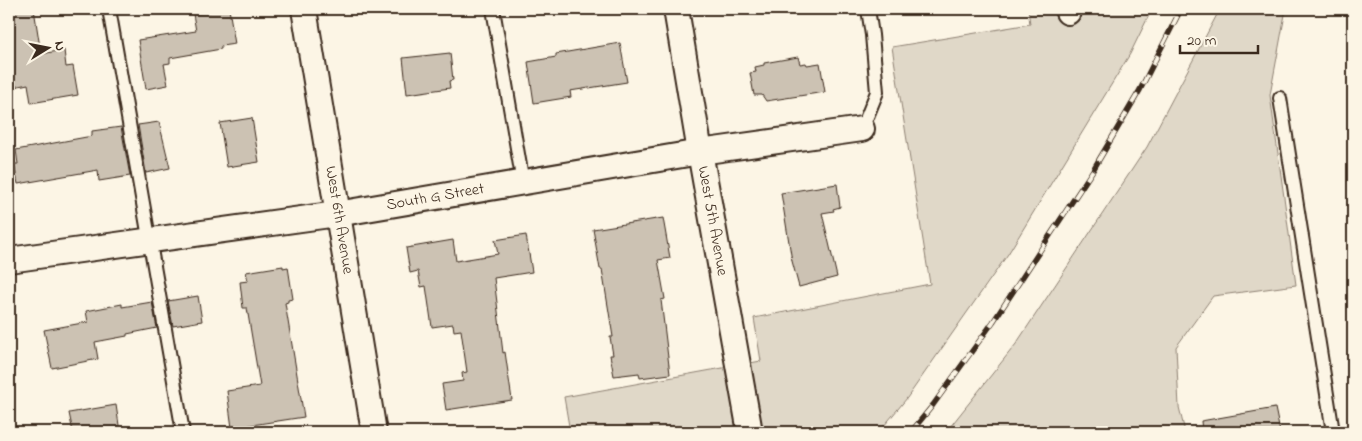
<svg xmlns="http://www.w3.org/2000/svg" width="1362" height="441" viewBox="0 0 1362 441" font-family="'Indie Flower',sans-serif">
<rect width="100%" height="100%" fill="#fcf5e5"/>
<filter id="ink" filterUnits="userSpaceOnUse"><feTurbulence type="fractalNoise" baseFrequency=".02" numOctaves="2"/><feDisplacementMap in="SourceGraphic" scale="10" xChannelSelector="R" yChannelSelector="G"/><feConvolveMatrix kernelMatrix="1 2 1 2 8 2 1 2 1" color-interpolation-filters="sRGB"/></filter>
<g filter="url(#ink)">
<path fill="#e0d8c8" stroke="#8e8173" d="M 1028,9 L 1152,9 L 1130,54 L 1008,254 L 907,398 L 879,432 L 570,432 L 564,397 L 761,361 L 754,318 L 930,284 L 892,47 L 1030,24 Z
M 1220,9 L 1286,9 L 1270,95 L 1296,285 L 1213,296 L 1176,347 L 1179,407 L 1185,432 L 946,432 L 1016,344 L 1147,147 Z"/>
<path fill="#ccc2b3" stroke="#3b2a1e" d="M 9,9 L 34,9 L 41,54 L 64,50 L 66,67 L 73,66 L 78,95 L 31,103 L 28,84 L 9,88 L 9,48 L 11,47 Z
M 229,9 L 235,44 L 221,46 L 221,49 L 170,58 L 170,63 L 164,64 L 168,85 L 146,89 L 138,40 L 196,31 L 193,14 Z
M 620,43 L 627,82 L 570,91 L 571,97 L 534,103 L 528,62 L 556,57 L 556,54 Z
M 450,53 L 453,80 L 449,81 L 450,88 L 407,94 L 403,58 Z
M 798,57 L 800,64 L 806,63 L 807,65 L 820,63 L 825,92 L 766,101 L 762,95 L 754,95 L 750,73 L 756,72 L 755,67 L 764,65 L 764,63 Z
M 252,118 L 259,162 L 227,167 L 220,123 Z
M 159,122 L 170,168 L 146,173 L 138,125 Z
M 121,127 L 130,176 L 99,181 L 98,170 L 18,184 L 14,164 L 18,164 L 16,150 L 92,136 L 92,131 Z
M 837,184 L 840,207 L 833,209 L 834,211 L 822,213 L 837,277 L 799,287 L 792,261 L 781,193 Z
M 663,218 L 670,258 L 658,260 L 665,299 L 661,300 L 670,374 L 640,378 L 639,373 L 614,376 L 610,355 L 613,355 L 610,337 L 613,337 L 602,269 L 600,269 L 593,229 Z
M 526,235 L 532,272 L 494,278 L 503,353 L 505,352 L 512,400 L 446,410 L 442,384 L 463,381 L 462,373 L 467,372 L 461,330 L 454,331 L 453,324 L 432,327 L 426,286 L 421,287 L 418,271 L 410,273 L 406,248 L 453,240 L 456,261 L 498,254 L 495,240 Z
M 283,266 L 283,268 L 288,267 L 293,299 L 288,300 L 288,302 L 285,303 L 304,417 L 232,428 L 227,391 L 260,386 L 247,308 L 243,308 L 240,282 L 248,281 L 246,272 Z
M 198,296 L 202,321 L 173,326 L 168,301 Z
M 152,302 L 157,328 L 127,334 L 127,336 L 95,342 L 98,359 L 52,368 L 44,330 L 88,322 L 86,311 L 122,304 L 122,307 Z
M 116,405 L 120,432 L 73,432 L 69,413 Z
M 1275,408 L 1280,432 L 1202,432 L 1201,421 Z"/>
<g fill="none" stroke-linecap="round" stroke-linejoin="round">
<g stroke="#3b2a1e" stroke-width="16">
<path id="lane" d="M 109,9 L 183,432
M 493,9 L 523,183
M 1280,98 L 1333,432
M 862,129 L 877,92 L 872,35 L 868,9"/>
</g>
<g stroke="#3b2a1e" stroke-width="28">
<g id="street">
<path id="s1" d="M 304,9 L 374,432"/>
<path id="s2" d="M 676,9 L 700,152 L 750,432"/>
<path d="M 1067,9 L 1068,12"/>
<path id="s3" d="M 9,260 L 337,214 L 700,152 L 862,129"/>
</g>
</g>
<use href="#lane" stroke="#fcf5e5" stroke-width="12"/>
<use href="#street" stroke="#fcf5e5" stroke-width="24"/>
<g stroke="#3b2a1e" stroke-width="5.5">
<path id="rail" d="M 911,432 L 933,405 L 993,322 L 1093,170 L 1140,90 L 1181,9"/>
</g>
<use href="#rail" stroke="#fcf5e5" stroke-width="4" stroke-dasharray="11" stroke-linecap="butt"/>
</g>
</g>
<g text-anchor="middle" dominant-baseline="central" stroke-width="4.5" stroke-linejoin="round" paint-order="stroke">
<g font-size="16" fill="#3b2a1e" stroke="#fcf5e5">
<text stroke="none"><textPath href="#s3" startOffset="431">South G Street</textPath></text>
<text stroke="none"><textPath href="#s1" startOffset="214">West 6th Avenue</textPath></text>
<text stroke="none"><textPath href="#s2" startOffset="215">West 5th Avenue</textPath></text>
</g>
</g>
<rect width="1362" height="441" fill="none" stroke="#fcf5e5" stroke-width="30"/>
<rect x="15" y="15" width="1332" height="411" fill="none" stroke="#3b2a1e" stroke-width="2" filter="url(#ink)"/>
<g transform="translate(48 48) rotate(80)" stroke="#fcf5e5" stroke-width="4" paint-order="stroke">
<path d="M0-4L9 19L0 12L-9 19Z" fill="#3b2a1e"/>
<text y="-8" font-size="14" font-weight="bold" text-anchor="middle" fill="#3b2a1e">N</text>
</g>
<path d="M1180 45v8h78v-8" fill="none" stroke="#3b2a1e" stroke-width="2.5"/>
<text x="1187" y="45" font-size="15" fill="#3b2a1e" stroke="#fcf5e5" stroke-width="4" paint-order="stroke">20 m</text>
</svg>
